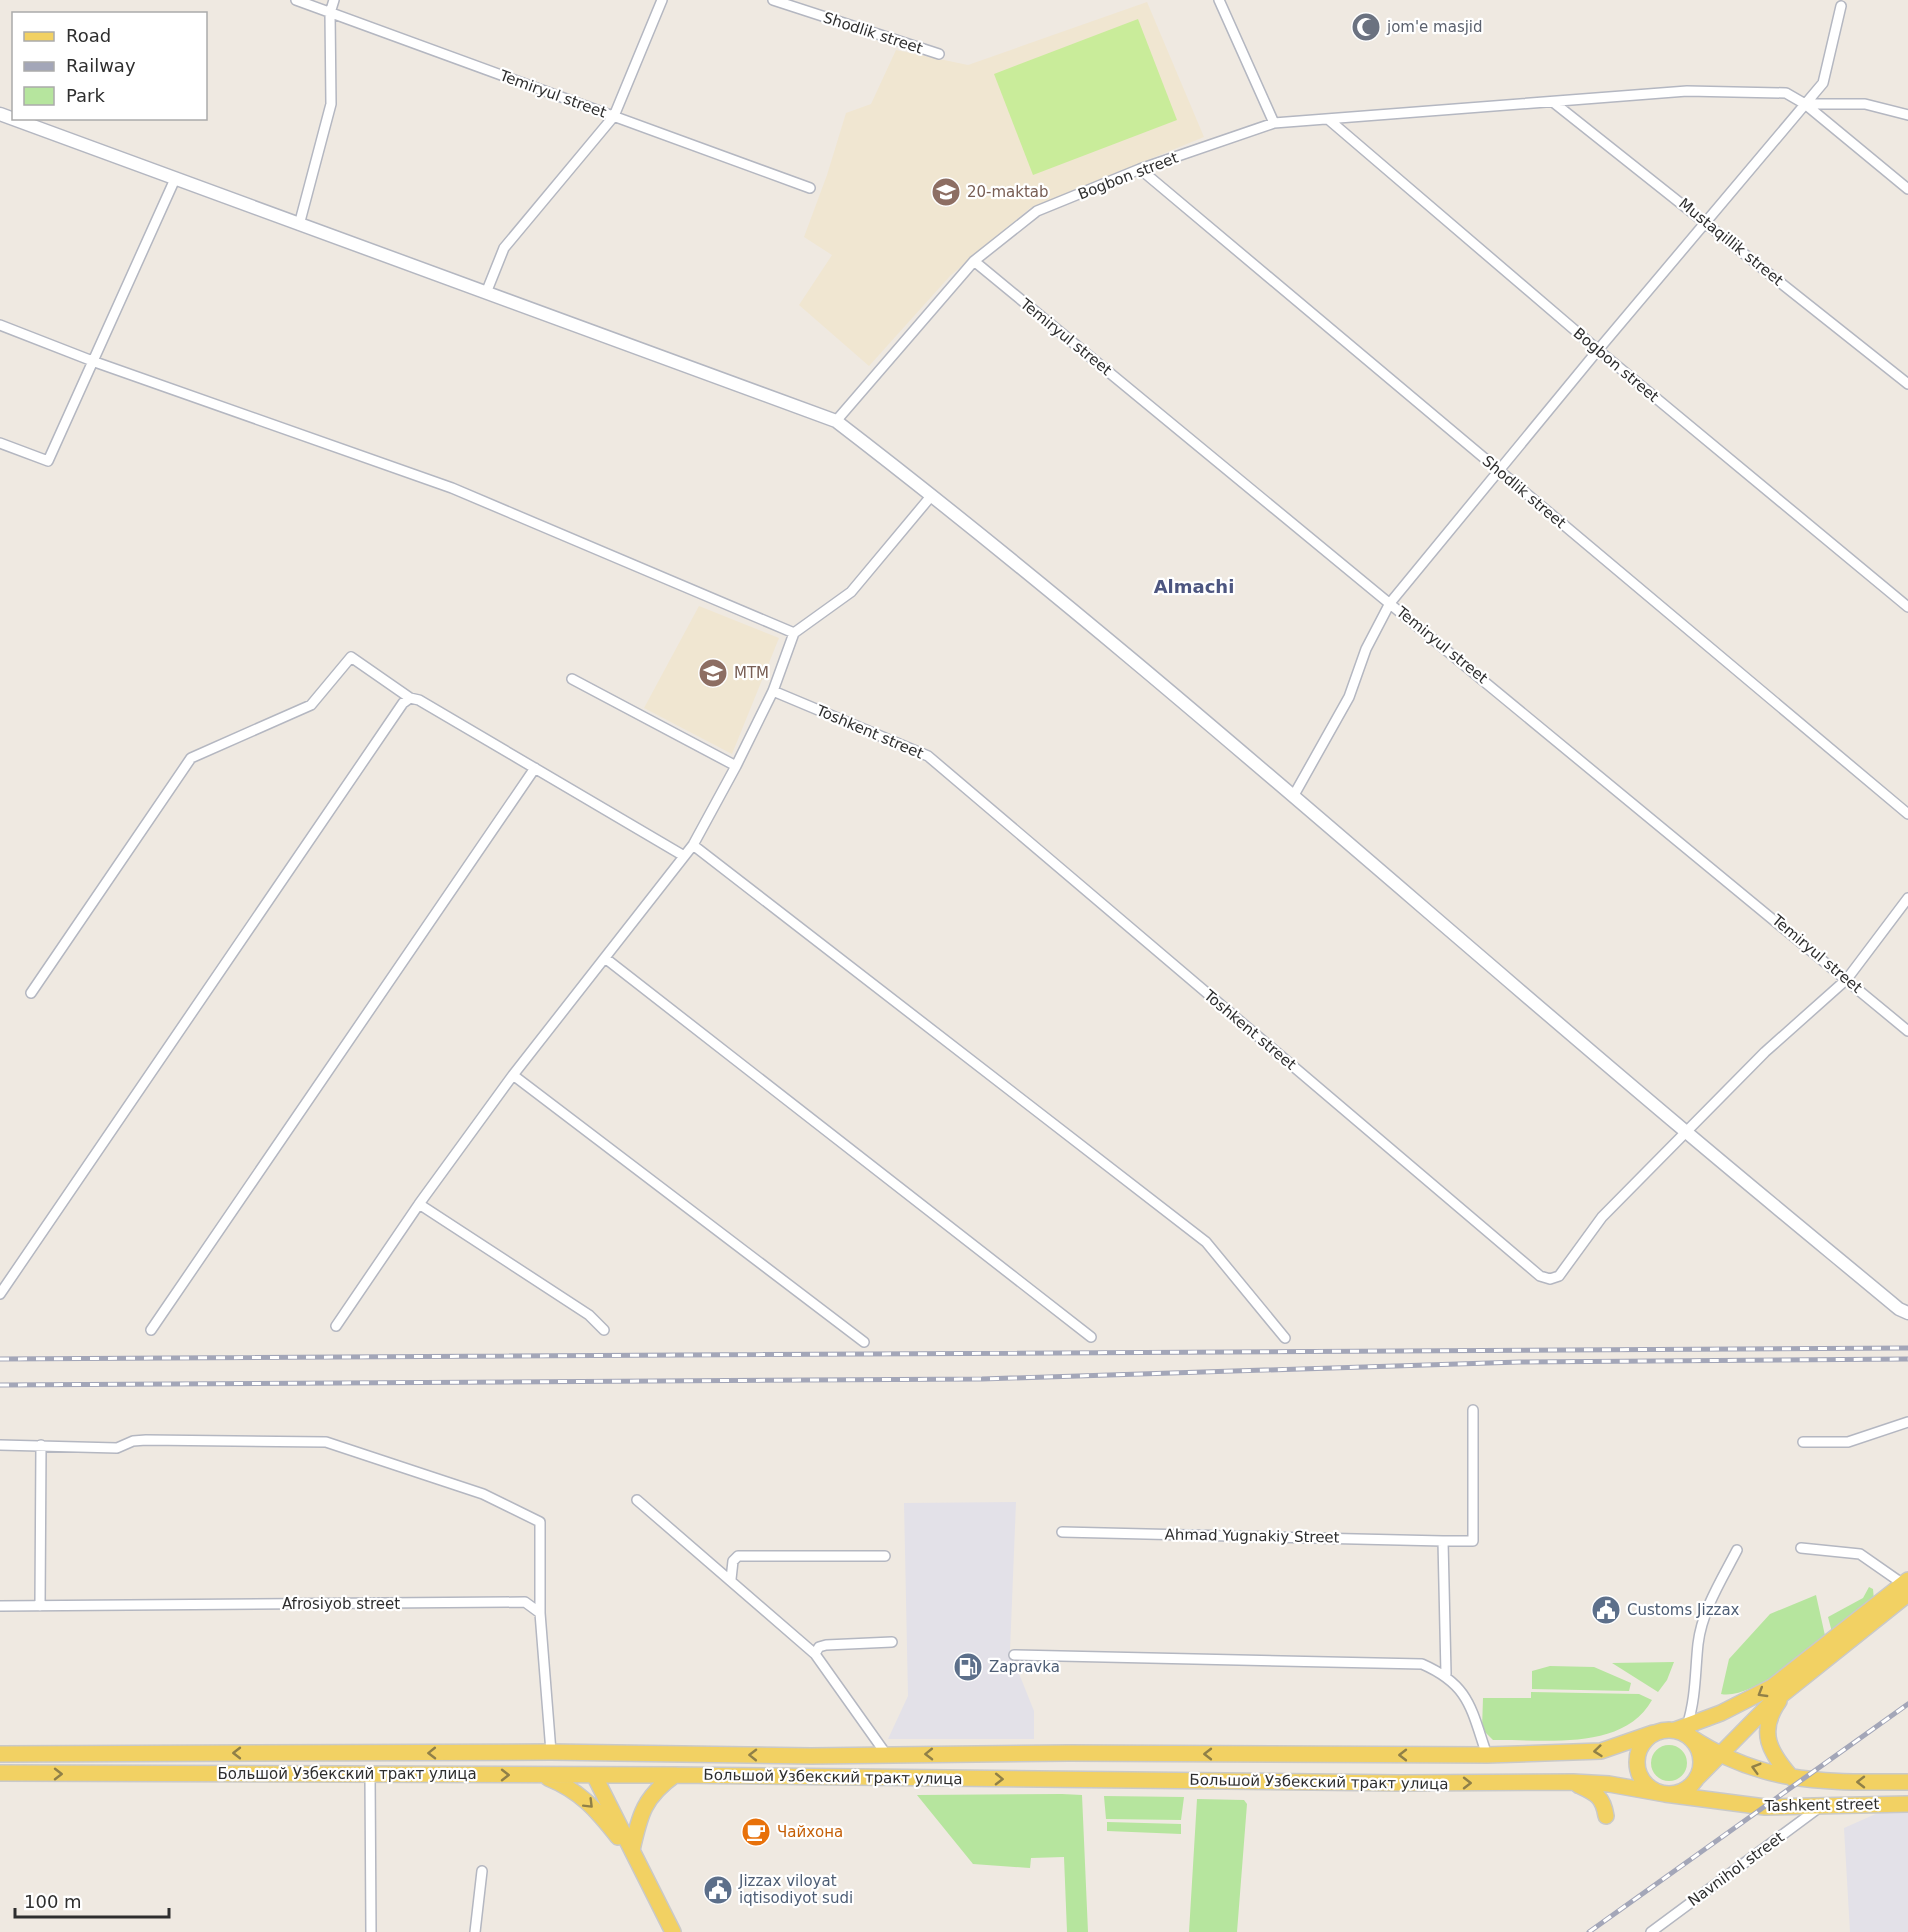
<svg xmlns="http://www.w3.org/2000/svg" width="1908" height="1932" viewBox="0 0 1908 1932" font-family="'DejaVu Sans',sans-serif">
<rect width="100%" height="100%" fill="#efe9e1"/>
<path fill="#e3e1e8" d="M 1016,1502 L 1010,1651 L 1034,1711 L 1034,1739 L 888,1739 L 908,1696 L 904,1503 Z
M 1880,1812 L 1908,1812 L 1908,1932 L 1850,1932 L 1844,1828 Z"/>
<path fill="#f0e6d1" d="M 1147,2 L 1204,137 L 1030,208 L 950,276 L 869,366 L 799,305 L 832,255 L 804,237 L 827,175 L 846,113 L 871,104 L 896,50 L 968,65 Z
M 699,606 L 779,638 L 732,754 L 644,708 Z"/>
<path fill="#b6e59e" d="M 1869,1587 L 1873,1589 L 1874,1600 L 1833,1636 L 1828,1617 L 1863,1598 Z
M 1816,1595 L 1826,1640 C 1803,1656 1749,1700 1721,1694 L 1729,1659 L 1770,1614 Z
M 1674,1662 L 1667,1680 L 1658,1692 L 1612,1663 Z
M 1550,1666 L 1594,1667 L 1631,1683 L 1629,1691 L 1532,1689 L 1532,1671 Z
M 1531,1692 L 1639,1694 L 1652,1700 C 1623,1752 1543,1739 1493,1740 L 1482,1729 L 1483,1698 L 1531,1698 Z
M1651 1763a18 18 0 1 1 36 0a18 18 0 1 1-36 0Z
M 1062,1794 L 1082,1795 L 1088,1932 L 1067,1932 L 1064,1857 L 1031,1858 L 1030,1868 L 973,1864 L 917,1795 Z
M 1104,1796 L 1184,1797 L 1181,1820 L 1106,1819 Z
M 1197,1799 L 1244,1800 L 1247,1804 L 1237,1932 L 1189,1932 Z
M 1107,1822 L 1181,1824 L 1181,1834 L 1107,1831 Z"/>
<path fill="#c9ec9a" d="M 1138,19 L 1177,120 L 1033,175 L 994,74 Z"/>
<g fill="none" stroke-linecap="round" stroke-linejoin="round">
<g stroke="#b4b7c1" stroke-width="12">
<path id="minor" d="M 296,0 L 810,188
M 773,0 L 939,54
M 1219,0 L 1274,123
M 1553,102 L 1908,384
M 1805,104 L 1865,104 L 1908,115
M 1328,119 L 1598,350 L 1908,607
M 1140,169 L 1908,814
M 299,225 L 331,104 L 330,13 L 334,0
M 974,261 L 1908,1031
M 486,293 L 504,248 L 614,116 L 662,0
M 0,325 L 95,362 L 452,488 L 794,633
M 836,421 L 974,261 L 1037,211 L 1140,169 L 1274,123 L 1687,91 L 1786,93 L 1805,104 L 1908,189
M 0,443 L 48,461 L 175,179
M 572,679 L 736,766
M 773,691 L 928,756 L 1540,1276 L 1550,1279 L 1559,1276 L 1602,1217 L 1765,1052 L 1847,979 L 1908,898
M 1294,795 L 1349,697 L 1366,649 L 1390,603 L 1598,350 L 1823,83 L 1841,6
M 693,845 L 1206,1242 L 1285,1338
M 605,958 L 1091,1337
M 31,993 L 191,758 L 311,705 L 351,657 L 410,698
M 513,1075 L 864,1342
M 419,1204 L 589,1315 L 604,1330
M 0,1294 L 403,703 L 410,698 L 419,700 L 684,856
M 336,1326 L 419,1204 L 513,1075 L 693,845 L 736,766 L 773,691 L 794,633 L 851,592 L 932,495
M 151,1330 L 535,768
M 1803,1442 L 1848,1442 L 1908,1422
M 0,1445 L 117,1448 L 133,1441 L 146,1440 L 326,1442 L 483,1494 L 540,1522 L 540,1613
M 637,1500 L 815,1654 L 886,1754
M 1062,1532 L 1443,1541
M 1801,1548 L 1860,1554 L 1906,1586
M 731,1579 L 733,1561 L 738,1556 L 885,1556
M 0,1606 L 525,1602 L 540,1613 L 551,1752
M 40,1606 L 41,1445
M 815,1654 L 819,1647 L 826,1645 L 892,1642
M 1014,1655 L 1422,1664 C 1470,1685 1471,1709 1487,1755
M 1446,1674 L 1443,1541 L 1473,1541 L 1473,1410
M 1687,1726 C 1696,1698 1695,1672 1698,1644 C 1702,1610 1722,1579 1737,1550
M 370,1775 L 371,1932
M 475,1932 L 482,1871
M 1651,1932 L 1820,1807"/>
</g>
<g stroke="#b4b7c1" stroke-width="15">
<path id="tertiary" d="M 0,114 L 836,421 C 1129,646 1403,894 1685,1131 C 1756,1191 1828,1250 1899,1309 L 1908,1313"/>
</g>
<g stroke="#c9c9c9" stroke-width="18">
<path id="primary" d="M 1779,1701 C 1757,1732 1770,1753 1792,1778
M1637 1762a32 32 0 1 1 64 0a32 32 0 1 1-64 0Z
M 1675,1730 L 1721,1713 L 1772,1687 L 1908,1580
M 1689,1736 C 1763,1785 1823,1782 1908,1782
M 0,1754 L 551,1752 L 811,1756 L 1069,1753 L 1487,1755 L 1601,1751 L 1653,1733
M 0,1773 L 675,1775 L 1399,1783 L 1573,1782 L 1609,1784 L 1665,1794 L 1765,1807 L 1908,1804
M 594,1775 L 673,1932
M 1698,1777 L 1769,1705 L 1908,1594
M 548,1778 C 580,1791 596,1809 618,1837
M 1578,1785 C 1595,1793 1603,1796 1606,1816
M 632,1850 C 640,1814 644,1797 675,1775"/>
</g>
<use href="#minor" stroke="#fff" stroke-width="9"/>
<use href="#tertiary" stroke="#fff" stroke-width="12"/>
<use href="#primary" stroke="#f2d163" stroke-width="15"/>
<g stroke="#a3a6b8" stroke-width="5">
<path id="rail" d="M 0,1359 L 1908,1348
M 0,1385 L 982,1379 L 1520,1362 L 1908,1359
M 1589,1932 L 1908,1704"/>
</g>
<use href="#rail" stroke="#fff" stroke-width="3" stroke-dasharray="9" stroke-linecap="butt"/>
</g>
<defs><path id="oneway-chevron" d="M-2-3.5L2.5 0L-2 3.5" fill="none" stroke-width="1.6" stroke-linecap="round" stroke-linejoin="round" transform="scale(1.5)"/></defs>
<g stroke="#908048">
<use href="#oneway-chevron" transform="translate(1762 1693) rotate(149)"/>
<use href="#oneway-chevron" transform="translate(1598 1751) rotate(174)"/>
<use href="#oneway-chevron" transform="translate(237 1753) rotate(180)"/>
<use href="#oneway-chevron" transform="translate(432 1753) rotate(179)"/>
<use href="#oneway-chevron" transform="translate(929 1754) rotate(179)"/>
<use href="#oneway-chevron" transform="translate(1208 1754) rotate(-180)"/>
<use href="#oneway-chevron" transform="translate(753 1755) rotate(-179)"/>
<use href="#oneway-chevron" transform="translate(1403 1755) rotate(-180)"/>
<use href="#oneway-chevron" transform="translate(1756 1768) rotate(-164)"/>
<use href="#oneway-chevron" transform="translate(58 1774)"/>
<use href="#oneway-chevron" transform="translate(505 1775)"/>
<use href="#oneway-chevron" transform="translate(999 1779) rotate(1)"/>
<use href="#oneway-chevron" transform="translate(1861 1782) rotate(-180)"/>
<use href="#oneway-chevron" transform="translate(1467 1783)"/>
<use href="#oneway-chevron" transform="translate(589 1804) rotate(45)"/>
</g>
<defs>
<g id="mosque-disc" transform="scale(1.5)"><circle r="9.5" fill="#6b7280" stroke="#fff"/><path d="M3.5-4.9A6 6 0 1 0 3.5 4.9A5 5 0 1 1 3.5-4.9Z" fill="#fff"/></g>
<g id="school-disc" transform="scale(1.5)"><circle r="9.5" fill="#8d6e63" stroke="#fff"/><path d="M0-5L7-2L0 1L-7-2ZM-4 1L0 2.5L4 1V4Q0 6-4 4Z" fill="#fff"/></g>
<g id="civic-disc" transform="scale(1.5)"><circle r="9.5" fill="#5c6f8a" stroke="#fff"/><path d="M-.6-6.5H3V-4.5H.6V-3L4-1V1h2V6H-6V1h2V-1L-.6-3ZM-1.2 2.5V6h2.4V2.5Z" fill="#fff"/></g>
<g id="fuel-disc" transform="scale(1.5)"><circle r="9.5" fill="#5c6f8a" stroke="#fff"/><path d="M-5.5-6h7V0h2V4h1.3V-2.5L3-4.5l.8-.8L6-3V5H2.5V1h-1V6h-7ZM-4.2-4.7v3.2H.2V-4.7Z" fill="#fff"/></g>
<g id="cafe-disc" transform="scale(1.5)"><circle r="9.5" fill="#e8710a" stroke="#fff"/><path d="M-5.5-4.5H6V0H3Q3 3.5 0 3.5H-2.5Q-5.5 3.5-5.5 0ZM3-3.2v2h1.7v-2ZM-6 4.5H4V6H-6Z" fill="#fff"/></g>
</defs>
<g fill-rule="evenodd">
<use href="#mosque-disc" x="1366" y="27"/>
<use href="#school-disc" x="946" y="192"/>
<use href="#school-disc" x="713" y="673"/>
<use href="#civic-disc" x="1606" y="1610"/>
<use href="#fuel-disc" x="968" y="1667"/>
<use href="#cafe-disc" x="756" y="1832"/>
<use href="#civic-disc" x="718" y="1890"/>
</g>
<g text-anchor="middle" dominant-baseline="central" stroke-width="4.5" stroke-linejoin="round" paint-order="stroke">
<g font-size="15" fill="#5b616d" stroke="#fff" text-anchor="start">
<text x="1387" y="27">jom'e masjid</text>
</g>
<g font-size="15" fill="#2e2e2e" stroke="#fff">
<text transform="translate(873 33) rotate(18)">Shodlik street</text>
<text transform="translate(553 94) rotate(20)">Temiryul street</text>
<text transform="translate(1128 176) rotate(-21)">Bogbon street</text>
<text transform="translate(1731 242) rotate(39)">Mustaqillik street</text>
<text transform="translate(1066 337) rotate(39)">Temiryul street</text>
<text transform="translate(1616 365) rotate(40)">Bogbon street</text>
<text transform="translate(1524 492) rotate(40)">Shodlik street</text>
<text transform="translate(1442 645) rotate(39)">Temiryul street</text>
<text transform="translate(870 732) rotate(23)">Toshkent street</text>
<text transform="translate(1817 954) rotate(40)">Temiryul street</text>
<text transform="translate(1250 1030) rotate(40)">Toshkent street</text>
<text transform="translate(1252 1536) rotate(1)">Ahmad Yugnakiy Street</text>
<text x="341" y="1604">Afrosiyob street</text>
<text x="347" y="1774">Большой Узбекский тракт улица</text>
<text transform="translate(833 1777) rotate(1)">Большой Узбекский тракт улица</text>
<text transform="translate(1319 1782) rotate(1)">Большой Узбекский тракт улица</text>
<text transform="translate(1822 1805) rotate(-1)">Tashkent street</text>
<text transform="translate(1736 1869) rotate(-36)">Navnihol street</text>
</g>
<g font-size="15" fill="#785e54" stroke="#fff" text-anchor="start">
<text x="967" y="192">20-maktab</text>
<text x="734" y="673">MTM</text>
</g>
<g font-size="15" fill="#4e5e75" stroke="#fff" text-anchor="start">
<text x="1627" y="1610">Customs Jizzax</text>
<text x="989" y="1667">Zapravka</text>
<text x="739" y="1881">Jizzax viloyat<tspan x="739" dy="17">iqtisodiyot sudi</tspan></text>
</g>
<g font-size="15" fill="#c56008" stroke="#fff" text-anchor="start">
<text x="777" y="1832">Чайхона</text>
</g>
<g font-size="18" font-weight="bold" fill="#4d5680" stroke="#fff">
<text x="1194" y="586">Almachi</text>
</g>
</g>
<rect x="12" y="12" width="195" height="108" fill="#ffffff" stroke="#ababab" stroke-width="1.5"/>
<rect x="24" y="32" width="30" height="9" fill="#f2d163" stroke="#ababab" stroke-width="1.5"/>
<text x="66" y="42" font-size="18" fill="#2e2e2e">Road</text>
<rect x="24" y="62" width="30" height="9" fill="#a3a6b8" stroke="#ababab" stroke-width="1.5"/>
<text x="66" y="72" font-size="18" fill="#2e2e2e">Railway</text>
<rect x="24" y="87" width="30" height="18" fill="#b6e59e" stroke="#ababab" stroke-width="1.5"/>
<text x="66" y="102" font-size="18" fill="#2e2e2e">Park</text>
<path d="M15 1908v9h154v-9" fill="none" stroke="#2e2e2e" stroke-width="3"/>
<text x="24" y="1908" font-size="18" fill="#2e2e2e" stroke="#ffffff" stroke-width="4.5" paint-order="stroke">100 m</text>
</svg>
